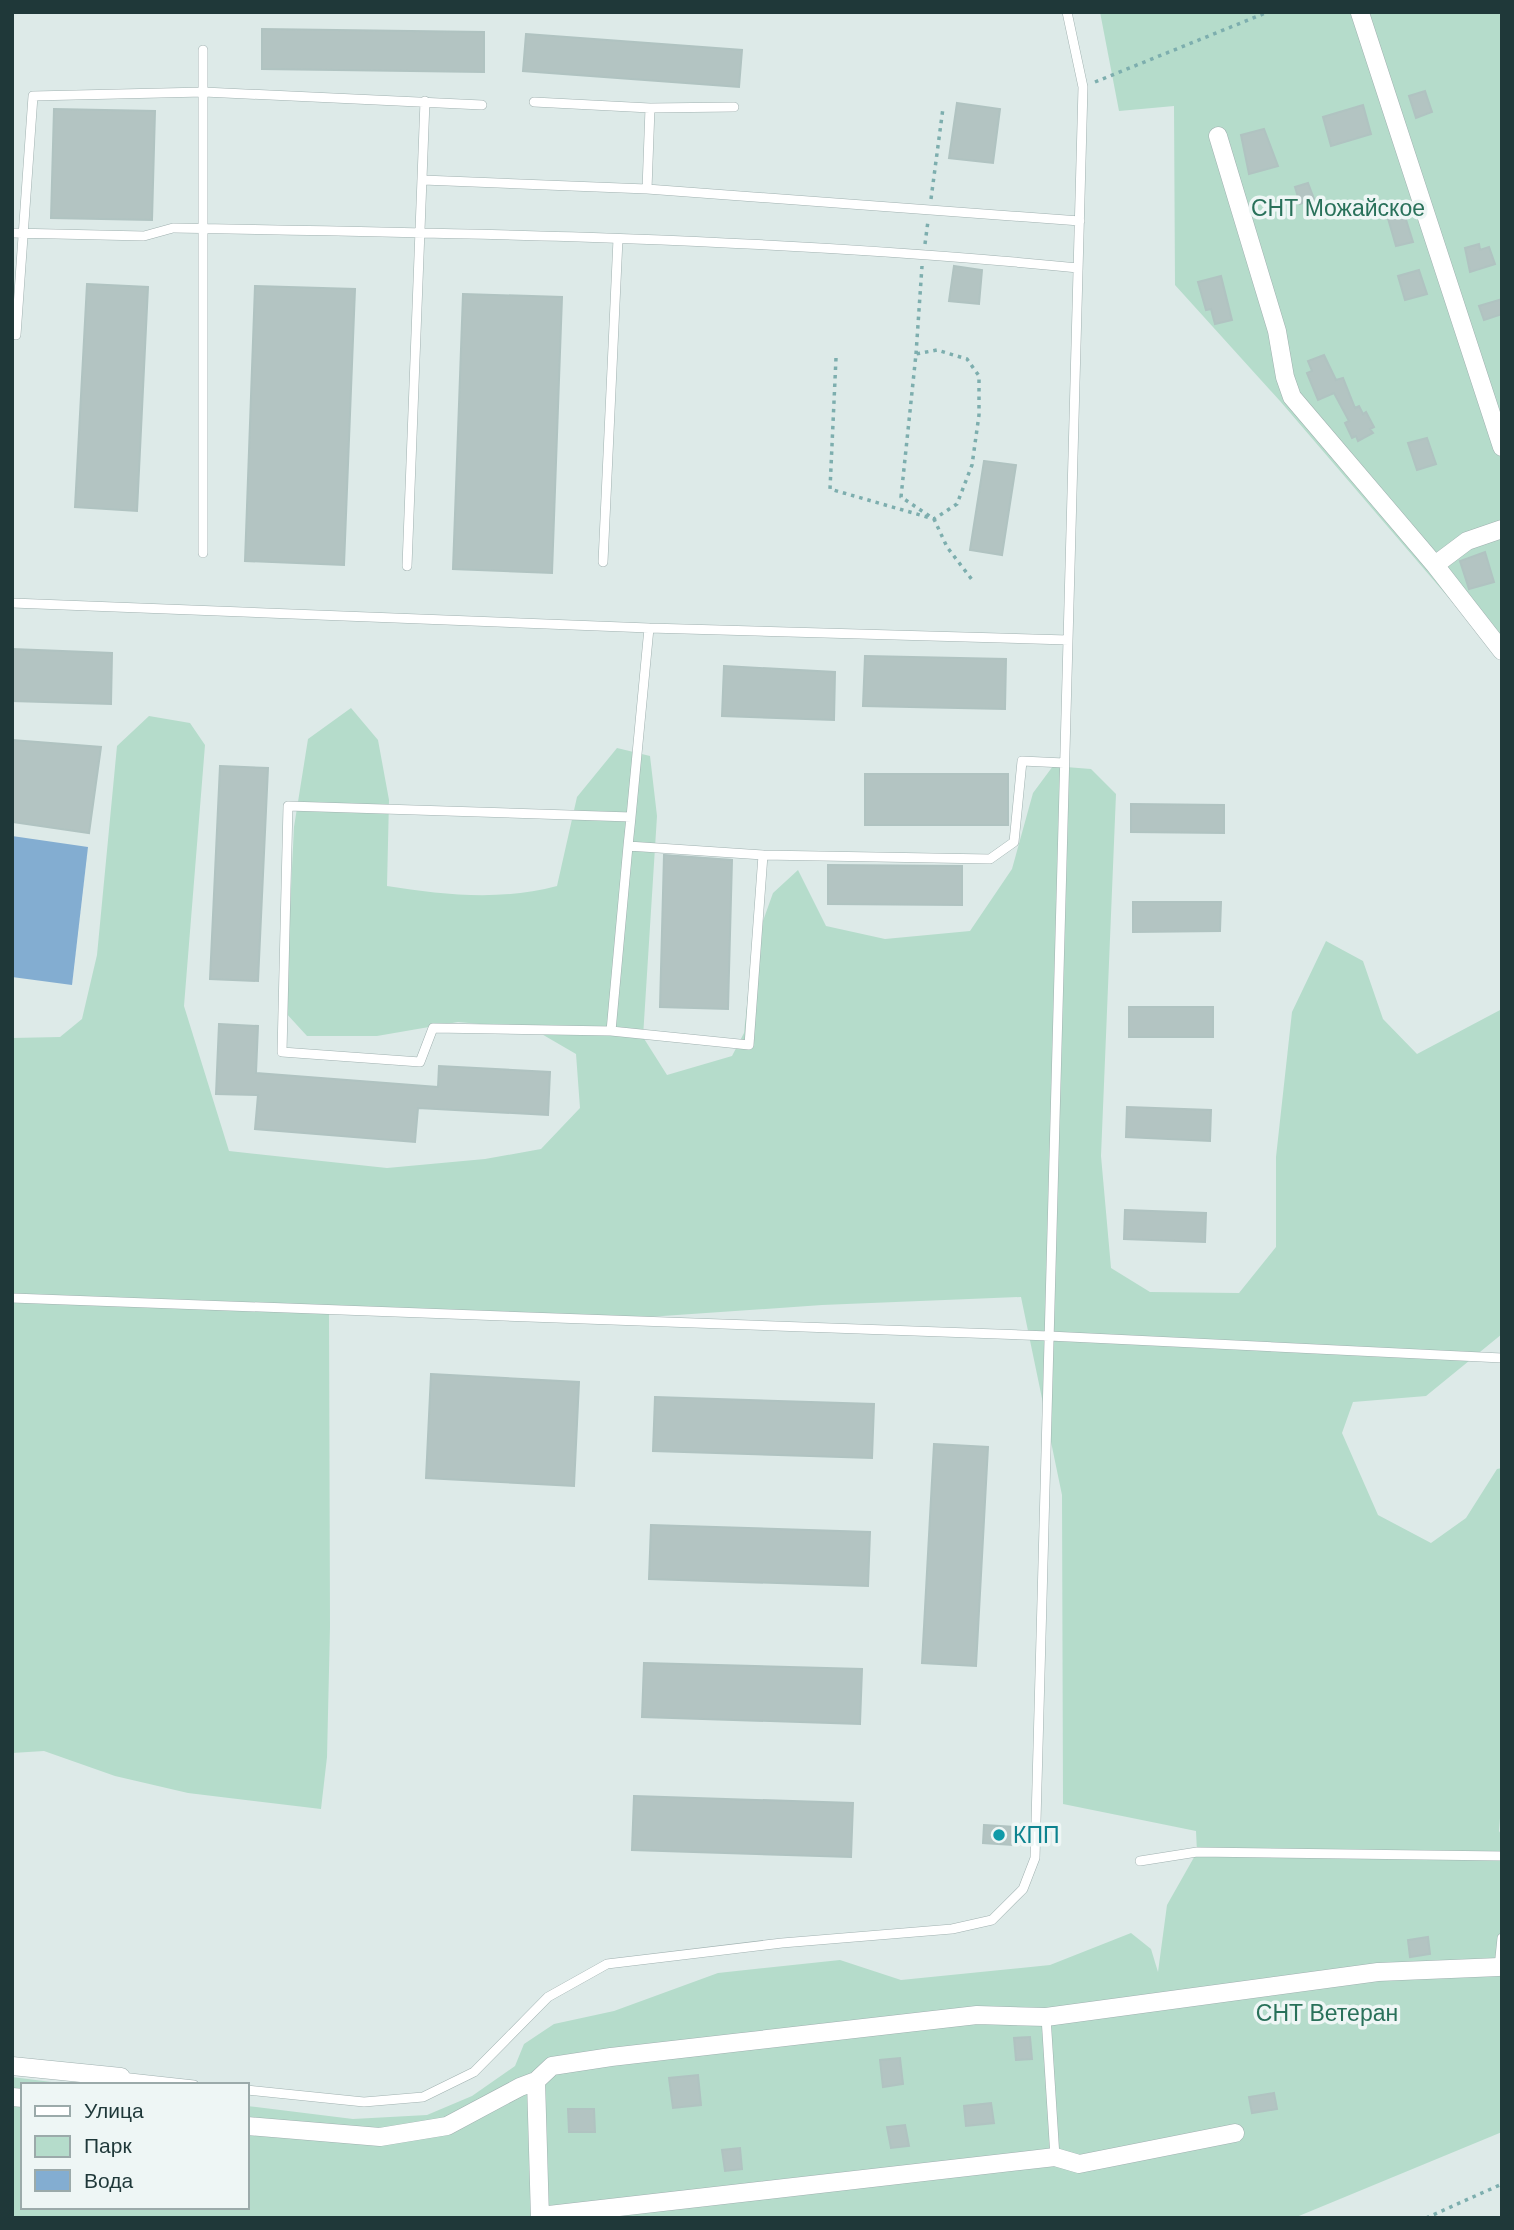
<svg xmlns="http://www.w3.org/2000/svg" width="1514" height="2230" viewBox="0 0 1514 2230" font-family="Helvetica,sans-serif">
<rect width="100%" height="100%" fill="#ddeae8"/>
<path fill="#b5dccb" d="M 1100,12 L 1502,12 L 1502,660 L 1280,401 L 1175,285 L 1174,106 L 1119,111 Z
M 351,708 L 378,740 L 389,800 L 387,886 C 443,895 501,901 557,886 L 577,797 L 617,748 L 650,756 L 657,816 L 643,1037 L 667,1075 L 732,1056 L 744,1033 L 753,949 L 773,893 L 798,870 L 826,926 L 885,939 L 970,931 L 1012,869 L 1033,793 L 1053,766 L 1091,769 L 1116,794 L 1101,1156 L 1111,1268 L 1150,1292 L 1239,1293 L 1276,1247 L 1276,1157 L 1292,1012 L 1326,941 L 1363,961 L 1383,1019 L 1417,1054 L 1502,1009 L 1502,1334 L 1426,1396 L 1353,1402 L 1342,1433 L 1378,1515 L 1431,1543 L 1466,1518 L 1497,1469 L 1502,1468 L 1502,1792 L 1499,1831 L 1502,1836 L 1502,2132 L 1294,2218 L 12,2218 L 12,2077 L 75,2085 L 23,2085 L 23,2207 L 247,2207 L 247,2106 L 353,2119 L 427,2115 L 472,2096 L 515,2066 L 524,2044 L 554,2024 L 614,2011 L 718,1973 L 840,1960 L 901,1980 L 1050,1965 L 1131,1933 L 1151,1949 L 1158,1972 L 1167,1905 L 1197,1852 L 1196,1831 L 1063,1804 L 1062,1495 L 1021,1297 L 822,1305 L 648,1317 L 329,1310 L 330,1627 L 327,1757 L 321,1809 L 188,1793 L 115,1776 L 44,1751 L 12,1753 L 12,1038 L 60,1037 L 82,1019 L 97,955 L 117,746 L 149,716 L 190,723 L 205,745 L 184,1006 L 229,1151 L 387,1168 L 485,1159 L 541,1149 L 580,1108 L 576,1054 L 533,1029 L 458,1022 L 377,1036 L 307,1036 L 285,1012 L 294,827 L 308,739 Z"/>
<path fill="#83add1" d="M 12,836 L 88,847 L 72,985 L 12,977 Z"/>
<path fill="#b3c4c2" stroke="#b0c3c1" stroke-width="2" d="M 262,29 L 484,32 L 484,72 L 262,69 Z
M 526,34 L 742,50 L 739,87 L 523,71 Z
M 1425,91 L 1432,112 L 1416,118 L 1409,96 Z
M 957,103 L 1000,109 L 993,163 L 949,158 Z
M 1363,105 L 1371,134 L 1331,146 L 1323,117 Z
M 54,109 L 155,111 L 152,220 L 51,218 Z
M 1264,129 L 1278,166 L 1249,174 L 1241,135 Z
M 1308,183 L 1314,199 L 1300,204 L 1295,187 Z
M 1403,210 L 1413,242 L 1396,246 L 1387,215 Z
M 1479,244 L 1480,250 L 1489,247 L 1495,264 L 1470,272 L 1465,248 Z
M 954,266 L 982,270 L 979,304 L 949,301 Z
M 1419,270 L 1427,294 L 1405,300 L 1398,276 Z
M 1221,276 L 1232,320 L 1215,324 L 1211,309 L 1206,310 L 1198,282 Z
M 87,284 L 148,287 L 137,511 L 75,507 Z
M 255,286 L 355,289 L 344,565 L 245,561 Z
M 463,294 L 562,297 L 552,573 L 453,569 Z
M 1502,299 L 1502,314 L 1484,320 L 1479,306 Z
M 1324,355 L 1336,380 L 1343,378 L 1355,408 L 1359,406 L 1363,414 L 1366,412 L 1374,427 L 1370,429 L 1373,433 L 1358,441 L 1356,436 L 1352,438 L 1345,423 L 1349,421 L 1334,393 L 1318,400 L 1307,373 L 1312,371 L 1308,361 Z
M 1427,438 L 1436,464 L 1417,470 L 1408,443 Z
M 984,461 L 1016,465 L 1002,555 L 970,550 Z
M 1485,552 L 1494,582 L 1469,589 L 1460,561 Z
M 12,649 L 112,653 L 111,704 L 12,701 Z
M 865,656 L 1006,659 L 1005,709 L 863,706 Z
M 724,666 L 835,672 L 834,720 L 722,716 Z
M 12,740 L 101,747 L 89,833 L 12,822 Z
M 220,766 L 268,768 L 258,981 L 210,979 Z
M 865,774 L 1008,774 L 1008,825 L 865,825 Z
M 1131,804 L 1224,805 L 1224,833 L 1131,832 Z
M 664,855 L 732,860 L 728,1009 L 660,1007 Z
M 828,865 L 962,866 L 962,905 L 828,904 Z
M 1133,902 L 1221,902 L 1220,931 L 1133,932 Z
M 1129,1007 L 1213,1007 L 1213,1037 L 1129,1037 Z
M 219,1024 L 258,1026 L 256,1073 L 438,1087 L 439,1066 L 550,1072 L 548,1115 L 418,1108 L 415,1142 L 255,1129 L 258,1095 L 216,1094 Z
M 1127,1107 L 1211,1110 L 1210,1141 L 1126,1137 Z
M 1125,1210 L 1206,1213 L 1205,1242 L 1124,1239 Z
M 431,1374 L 579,1382 L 574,1486 L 426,1478 Z
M 655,1397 L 874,1404 L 872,1458 L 653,1451 Z
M 934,1444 L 988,1447 L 976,1666 L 922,1663 Z
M 651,1525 L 870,1532 L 868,1586 L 649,1579 Z
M 644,1663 L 862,1669 L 860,1724 L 642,1717 Z
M 634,1796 L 853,1803 L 851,1857 L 632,1850 Z
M 984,1825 L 1015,1827 L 1013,1845 L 983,1843 Z
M 1428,1937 L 1430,1954 L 1410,1957 L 1408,1940 Z
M 1030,2037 L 1032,2059 L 1016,2060 L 1014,2038 Z
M 900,2058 L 903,2084 L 883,2087 L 880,2060 Z
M 698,2075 L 701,2105 L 673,2108 L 669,2078 Z
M 1274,2093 L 1277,2109 L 1252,2113 L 1249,2097 Z
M 991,2103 L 994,2123 L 966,2126 L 964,2106 Z
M 568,2109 L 594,2109 L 595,2132 L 569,2132 Z
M 905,2125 L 909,2146 L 891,2148 L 887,2127 Z
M 740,2148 L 742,2169 L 725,2171 L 722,2150 Z"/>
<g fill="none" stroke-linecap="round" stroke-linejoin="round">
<g stroke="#a0b1b0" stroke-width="10">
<path id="lane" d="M 203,50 L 203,553
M 534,102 L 650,108 L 734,107
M 423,180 L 647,189 L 1080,221
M 647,189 L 650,108
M 12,233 L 144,236 L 173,228 C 475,233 778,238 1078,268
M 16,335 L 33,96 L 204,92 L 482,105
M 603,562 L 618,239
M 407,566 L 425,101
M 12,603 L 649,628 L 1068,640
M 631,817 L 288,806 L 282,1052 L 420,1062 L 433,1028 L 611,1031 L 628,846 L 631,817 L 649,628
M 628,846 L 763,855 L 990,859 L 1014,842 L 1022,761 L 1064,763
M 611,1031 L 749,1045 L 763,855
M 12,1298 L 1049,1336 L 1502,1358
M 1140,1861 L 1197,1852 L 1502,1856
M 1499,1967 L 1502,1938
M 1046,2017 L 1055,2157
M 121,2077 L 194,2085
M 247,2090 L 364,2102 L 423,2097 L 474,2072 L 548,1997 L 607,1964 L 782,1943 L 952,1929 L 992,1920 L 1023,1889 L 1035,1858 L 1083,87 L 1067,12"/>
</g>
<g stroke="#a0b1b0" stroke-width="19">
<path id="street" d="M 1360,13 L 1502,447
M 1218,136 L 1277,331 L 1285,377 L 1292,397 L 1435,565 L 1502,651
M 1435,565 L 1467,541 L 1502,529
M 12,2066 L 121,2077
M 536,2081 L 540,2218
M 12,2097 L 23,2098
M 247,2126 L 380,2137 L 447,2126 L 520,2087 L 536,2081 L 552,2066 L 611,2057 L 977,2015 L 1046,2017 L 1378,1972 L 1499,1967
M 540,2216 L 1055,2157 L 1079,2164 L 1235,2133"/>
</g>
<path stroke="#7daeae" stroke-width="3.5" stroke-dasharray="3.5 5" stroke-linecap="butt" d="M 1095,82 L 1268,12
M 931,199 L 943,108
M 925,244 L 928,221
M 916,354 L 922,266
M 836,358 L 830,489 L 934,519 L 957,504 L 972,465 L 979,415 L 979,376 L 967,359 L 937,350 L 916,354 L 901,497 L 934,519 L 947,547 L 973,581
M 1426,2218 L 1502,2184"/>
<use href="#lane" stroke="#fff" stroke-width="9"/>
<use href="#street" stroke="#fff" stroke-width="18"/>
</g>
<circle fill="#0f9aa8" stroke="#eef6f5" stroke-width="2.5" cx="999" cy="1835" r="7"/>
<g text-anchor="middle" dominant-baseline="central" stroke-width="7" stroke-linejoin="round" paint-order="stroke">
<g font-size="23" fill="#29715a" stroke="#eef6f5">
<text x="1338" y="208">СНТ Можайское</text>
<text x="1327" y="2013">СНТ Ветеран</text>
</g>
<g font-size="23" fill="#0d838f" stroke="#eef6f5" text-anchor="start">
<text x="1013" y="1835">КПП</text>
</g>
</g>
<rect width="1514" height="2230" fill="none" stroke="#1f3839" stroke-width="28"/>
<rect x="21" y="2083" width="228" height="126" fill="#eef6f5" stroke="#9baaaa" stroke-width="2"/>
<rect x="35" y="2106" width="35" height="10" fill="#ffffff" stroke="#9baaaa" stroke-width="2"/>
<text x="84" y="2118" font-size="21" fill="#1f3839">Улица</text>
<rect x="35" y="2136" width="35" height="21" fill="#b5dccb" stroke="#9baaaa" stroke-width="2"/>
<text x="84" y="2153" font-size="21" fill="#1f3839">Парк</text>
<rect x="35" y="2170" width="35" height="21" fill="#83add1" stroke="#9baaaa" stroke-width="2"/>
<text x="84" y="2188" font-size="21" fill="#1f3839">Вода</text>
</svg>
